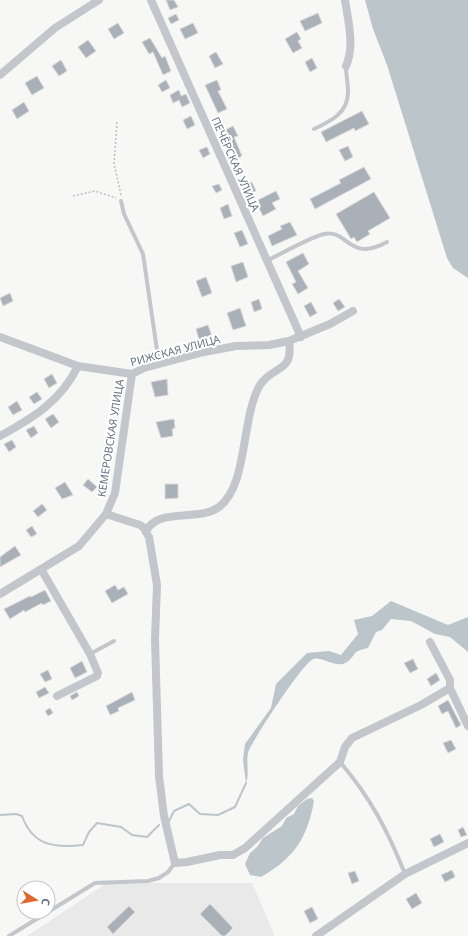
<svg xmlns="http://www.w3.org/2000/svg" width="468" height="936" viewBox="0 0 468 936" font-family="'Noto Sans',sans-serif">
<rect width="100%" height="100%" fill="#f7f8f5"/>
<path fill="#e8e9e8" d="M 107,883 L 252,883 L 275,936 L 27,936 Z"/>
<path fill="#bbc5ca" d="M 365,0 L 468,0 L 468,278 L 453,268 L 447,258 L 387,65 L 373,29 Z
M 391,601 L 448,625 L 468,617 L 468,652 L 450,637 L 435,634 L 411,621 L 391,619 L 382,630 L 376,632 L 368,648 C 364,649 359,650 356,652 C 352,657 349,662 343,664 C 333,666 320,656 313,659 C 300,667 257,734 249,750 C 245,759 250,773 246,783 L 243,760 L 245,744 L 271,708 L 276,684 L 307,653 L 329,651 L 341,655 L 358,634 L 354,620 L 372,616 Z
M 312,798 L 314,801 C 307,839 294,858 261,877 L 250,875 L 245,864 L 250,853 L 257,847 L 263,838 L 282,826 L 286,818 L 294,814 L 298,806 L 307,799 Z"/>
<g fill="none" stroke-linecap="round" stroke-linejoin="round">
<path stroke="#bbc5ca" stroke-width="2" d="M 0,815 L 16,814 L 22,816 C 33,846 54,848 83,845 L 89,832 L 97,823 L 121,827 L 132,835 L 147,837 L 159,825
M 169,821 L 174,811 L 189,804 L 200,814 L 218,815 L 235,807 L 246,783"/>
</g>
<path fill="#a9b0b7" stroke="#d9d9d7" d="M 166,0 L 174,0 L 178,7 L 170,10 Z
M 318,13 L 322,23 L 305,31 L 300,21 Z
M 176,14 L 179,20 L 171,24 L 168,18 Z
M 118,23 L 124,33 L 114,39 L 108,29 Z
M 193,23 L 198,33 L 185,39 L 180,29 Z
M 297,32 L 301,39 L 298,41 L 302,48 L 293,53 L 285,39 Z
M 150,38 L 162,58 L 165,56 L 171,71 L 163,75 L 153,52 L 149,54 L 142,42 Z
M 88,40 L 96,51 L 86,58 L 78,47 Z
M 216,52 L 223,64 L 215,68 L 209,56 Z
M 312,58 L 317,68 L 310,72 L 305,62 Z
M 61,60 L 67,71 L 59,76 L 52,66 Z
M 37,76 L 44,88 L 32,95 L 25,83 Z
M 166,80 L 170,88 L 162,92 L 158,85 Z
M 217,80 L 221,90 L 218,91 L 227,109 L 218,113 L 205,85 Z
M 179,90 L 181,96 L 186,94 L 190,103 L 182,107 L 179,100 L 173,103 L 170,95 Z
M 24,102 L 29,111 L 17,119 L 12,110 Z
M 362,111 L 369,124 L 355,131 L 354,128 L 326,142 L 321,132 Z
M 191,116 L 195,125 L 187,129 L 183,120 Z
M 233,126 L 238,136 L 234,137 L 242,156 L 236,159 L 228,141 L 226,141 L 221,132 Z
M 348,146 L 353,157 L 345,161 L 339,150 Z
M 207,147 L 210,154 L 203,158 L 199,150 Z
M 364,167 L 371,179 L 315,209 L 310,199 L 341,183 L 339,180 Z
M 252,182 L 256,191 L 250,194 L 245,185 Z
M 219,184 L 222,190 L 216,193 L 212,186 Z
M 276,191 L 280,199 L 272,203 L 276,209 L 263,216 L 258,206 L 260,205 L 258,200 Z
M 374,192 L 390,218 L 368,231 L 370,234 L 357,242 L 354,237 L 351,239 L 336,214 Z
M 228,204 L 232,216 L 224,219 L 220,208 Z
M 290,222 L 297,235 L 272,246 L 268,236 L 282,229 L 280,226 Z
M 242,230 L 248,244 L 240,247 L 234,233 Z
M 303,253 L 309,264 L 298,271 L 308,288 L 298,294 L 292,284 L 296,282 L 286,262 Z
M 243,262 L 248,277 L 236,282 L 231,266 Z
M 206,277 L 212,293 L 202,297 L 196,281 Z
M 10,293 L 13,301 L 3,306 L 0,298 Z
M 259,299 L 262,309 L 254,312 L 251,302 Z
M 339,299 L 345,307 L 338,311 L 333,303 Z
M 311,302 L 317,313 L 310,317 L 304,306 Z
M 240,308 L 246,326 L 233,330 L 227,313 Z
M 208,325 L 213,339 L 200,343 L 196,329 Z
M 52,374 L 57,383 L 49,388 L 44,379 Z
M 167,379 L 168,395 L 155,397 L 151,382 Z
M 37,392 L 42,399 L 34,404 L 29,397 Z
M 17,401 L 22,410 L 13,415 L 8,407 Z
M 53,414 L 59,422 L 51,428 L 45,419 Z
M 174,419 L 175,428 L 172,429 L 173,436 L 161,438 L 156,422 Z
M 34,426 L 38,433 L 31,438 L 26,430 Z
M 12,440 L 16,447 L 9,452 L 4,444 Z
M 88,479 L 97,487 L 92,492 L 83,485 Z
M 65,482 L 73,495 L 62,499 L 55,488 Z
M 165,484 L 178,484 L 178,498 L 165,499 Z
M 42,504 L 47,510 L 38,517 L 33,511 Z
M 32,526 L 37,534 L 31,537 L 26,530 Z
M 15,546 L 21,555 L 0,567 L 0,557 Z
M 115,585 L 118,590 L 124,587 L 128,594 L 112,603 L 105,591 Z
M 45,590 L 51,601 L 43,605 L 42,603 L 25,612 L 24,610 L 10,619 L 4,609 L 30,596 L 31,597 Z
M 413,659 L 418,669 L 410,673 L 404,663 Z
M 82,661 L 87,672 L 75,678 L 70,668 Z
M 48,670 L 52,679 L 45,682 L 40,674 Z
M 436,673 L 440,680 L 431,686 L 427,679 Z
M 45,687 L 49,693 L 39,698 L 36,692 Z
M 77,692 L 79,696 L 72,700 L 70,696 Z
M 132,692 L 135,700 L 118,708 L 119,711 L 110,715 L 106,706 Z
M 448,700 L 461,725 L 456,728 L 448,711 L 442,714 L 438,706 Z
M 50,708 L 53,713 L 48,716 L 45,711 Z
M 451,740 L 456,749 L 448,753 L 443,743 Z
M 463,827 L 467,835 L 461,837 L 458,830 Z
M 440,834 L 444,842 L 434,847 L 430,839 Z
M 452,870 L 455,877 L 445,882 L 441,875 Z
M 355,871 L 359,881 L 352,884 L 348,873 Z
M 416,893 L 422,903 L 412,909 L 406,899 Z
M 210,904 L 233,928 L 225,936 L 222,936 L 200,914 Z
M 129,906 L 135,912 L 113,934 L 107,927 Z
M 312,907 L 318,919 L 310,923 L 304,911 Z"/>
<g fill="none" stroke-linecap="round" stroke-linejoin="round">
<path stroke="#bbbdc0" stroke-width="1.5" stroke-dasharray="2 2" stroke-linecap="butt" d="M 117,122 L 114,164 L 121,195
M 73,196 L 95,191 L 116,198"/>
<path stroke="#c3c6ca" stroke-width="4" d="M 314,129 C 331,121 348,113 348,92 C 348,83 346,75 346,66
M 121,201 L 124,214 L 143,254 L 159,364
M 267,261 C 280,254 311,237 324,234 C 348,229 349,263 387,242
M 90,654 L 114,641
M 340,762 C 370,797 388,831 405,874
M 48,912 L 95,883 L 148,881 L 159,878 L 168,872 L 175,863
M 9,936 L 48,912"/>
<path stroke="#c3c6ca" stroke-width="8" d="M 151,0 L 301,337
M 345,0 C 348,20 355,46 346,66
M 0,75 L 55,28 L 99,0
M 0,337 L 78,366 L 132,374 L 144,368 L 204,352 L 236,346 L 269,345 L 289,341 L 330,324 L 353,311
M 0,436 C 33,418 61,401 78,366
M 106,514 L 140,525 L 143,527 L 149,537 L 157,585 L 155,639 L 159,776 L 164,816 L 175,863 L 187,862 L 220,855 L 233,855 L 245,848 L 340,762 L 345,747 L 352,738 L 421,705 L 450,688
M 146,531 C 159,507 199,522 219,507 C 248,486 241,417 260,385 C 273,365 294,373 289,341
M 41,569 L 90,654 L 98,673 L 97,676 L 57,696
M 0,594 L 79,546 L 106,514 L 115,493 L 132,374
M 430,642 L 450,680 L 450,688 L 468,726
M 316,936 L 405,874 L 468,843"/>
</g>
<g text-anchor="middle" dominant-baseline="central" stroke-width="4" stroke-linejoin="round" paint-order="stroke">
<g font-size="11" fill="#677585" stroke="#fff">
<text transform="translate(236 164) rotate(66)">ПЕЧЁРСКАЯ УЛИЦА</text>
<text transform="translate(175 350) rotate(-15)">РИЖСКАЯ УЛИЦА</text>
<text transform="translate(110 438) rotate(-81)">КЕМЕРОВСКАЯ УЛИЦА</text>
</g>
</g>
<g transform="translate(36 900) rotate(101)"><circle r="19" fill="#ffffff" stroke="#c2c8ce"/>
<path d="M0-3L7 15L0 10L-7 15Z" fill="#e0662c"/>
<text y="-6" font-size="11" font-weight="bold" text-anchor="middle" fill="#677585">С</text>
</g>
</svg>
